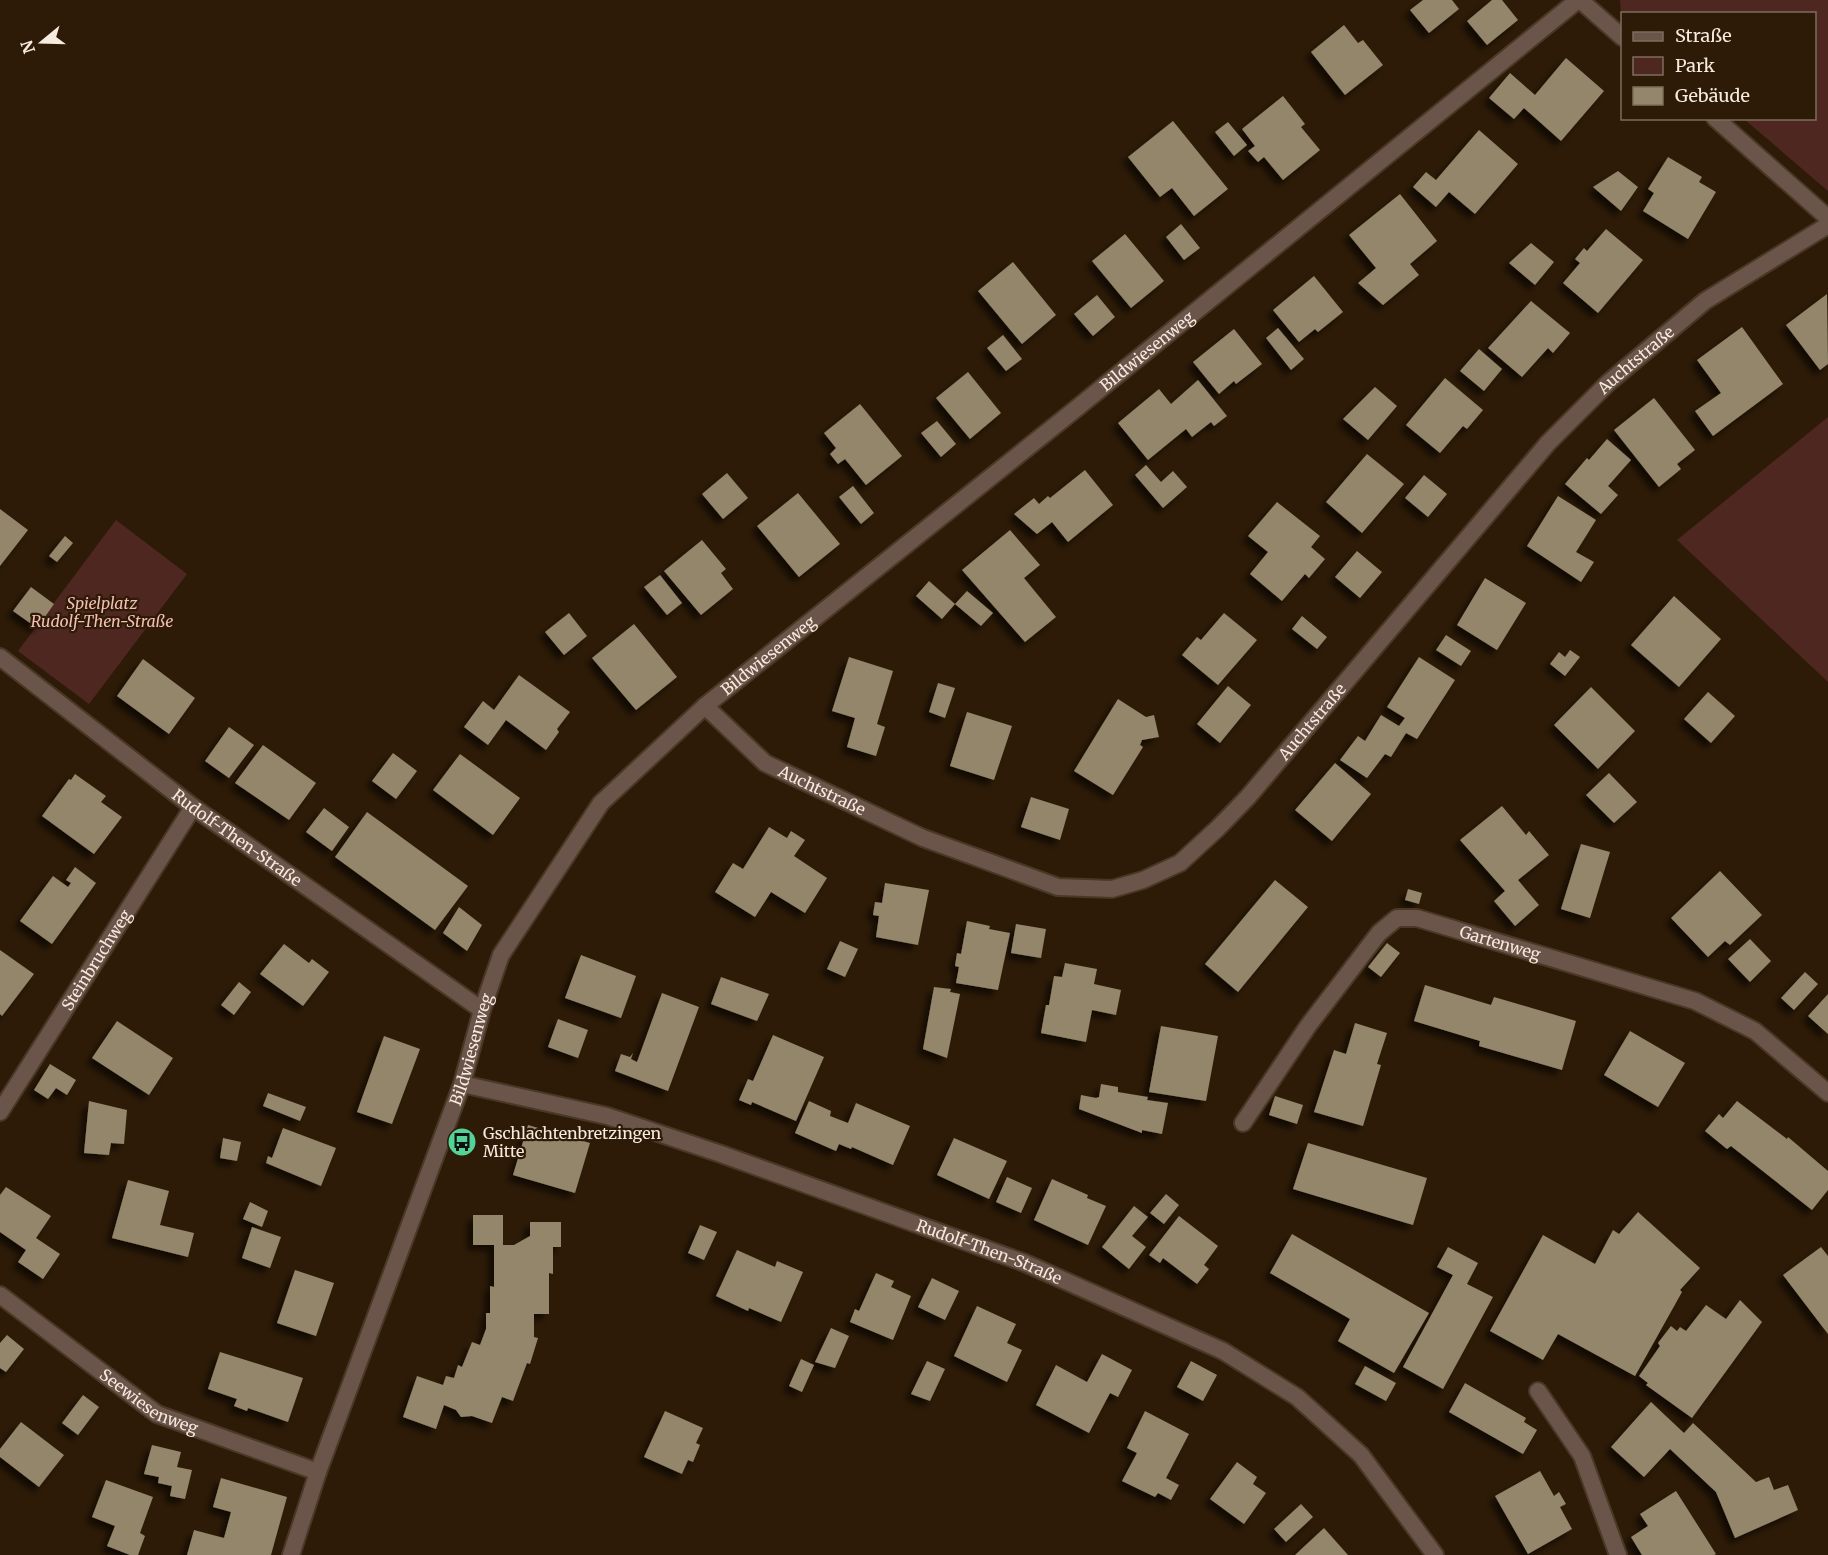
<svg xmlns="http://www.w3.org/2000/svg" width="1828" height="1555" viewBox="0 0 1828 1555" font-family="Merriweather,serif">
<defs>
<filter id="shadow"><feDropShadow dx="-5.5" dy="5.5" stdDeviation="3" flood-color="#0009"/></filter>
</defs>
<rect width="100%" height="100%" fill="#2d1b07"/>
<path fill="#4f2721" d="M 1620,0 L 1828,0 L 1828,191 L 1744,119 L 1814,118 L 1814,14 L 1623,13 L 1621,12 Z
M 1828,417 L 1828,682 L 1677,540 Z
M 116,520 L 187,574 L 89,704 L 18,651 Z"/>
<path fill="#93866a" filter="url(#shadow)" d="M 1423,0 L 1452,0 L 1459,9 L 1429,33 L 1410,10 Z
M 1492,0 L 1502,0 L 1518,20 L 1487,45 L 1467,21 Z
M 1344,25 L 1358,43 L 1363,40 L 1383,65 L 1345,95 L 1311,52 Z
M 1566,58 L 1604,91 L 1561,141 L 1524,108 L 1514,119 L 1489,98 L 1510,73 L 1535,95 Z
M 1283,96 L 1305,124 L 1301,127 L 1320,150 L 1283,180 L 1264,157 L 1258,162 L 1248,151 L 1255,146 L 1242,129 Z
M 1173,121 L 1228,189 L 1194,216 L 1172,188 L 1160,197 L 1128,157 Z
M 1228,122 L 1247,145 L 1234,156 L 1215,132 Z
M 1479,130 L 1518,164 L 1475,214 L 1449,192 L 1436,207 L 1413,187 L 1426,172 L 1436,180 Z
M 1668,157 L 1702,177 L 1699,182 L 1716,192 L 1688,239 L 1643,211 L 1654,193 L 1648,189 Z
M 1618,171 L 1638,187 L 1621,211 L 1593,187 Z
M 1400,194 L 1437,241 L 1410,264 L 1419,275 L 1383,305 L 1358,283 L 1376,268 L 1349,235 Z
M 1181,224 L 1200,248 L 1184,260 L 1166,237 Z
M 1606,229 L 1643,260 L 1598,313 L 1563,283 L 1580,263 L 1575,259 L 1584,248 L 1587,251 Z
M 1125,234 L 1164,281 L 1131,308 L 1092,261 Z
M 1531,243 L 1554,262 L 1535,285 L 1509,263 Z
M 1013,262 L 1056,315 L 1022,344 L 978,291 Z
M 1314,276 L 1343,312 L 1318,332 L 1315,329 L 1299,342 L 1273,310 Z
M 1827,294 L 1828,364 L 1820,370 L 1786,325 Z
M 1097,295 L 1115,317 L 1093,336 L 1074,314 Z
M 1531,301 L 1570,333 L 1553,353 L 1548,348 L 1522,377 L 1488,348 Z
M 1742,327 L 1783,384 L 1713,436 L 1695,411 L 1721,393 L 1697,360 Z
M 1278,328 L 1304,359 L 1291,370 L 1266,338 Z
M 1234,329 L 1262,364 L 1236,384 L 1234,381 L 1219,394 L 1193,362 Z
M 1003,335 L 1022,359 L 1006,371 L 987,348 Z
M 1479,349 L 1502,369 L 1484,391 L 1460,371 Z
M 968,372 L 1001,413 L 970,439 L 936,398 Z
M 1445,378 L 1483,410 L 1467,429 L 1463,426 L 1440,453 L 1406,425 Z
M 1198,380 L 1227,416 L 1214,426 L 1211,422 L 1192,437 L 1186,429 L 1148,460 L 1118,423 L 1159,389 L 1171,404 Z
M 1375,387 L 1397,406 L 1368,440 L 1343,419 Z
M 1654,398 L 1695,450 L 1677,464 L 1681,469 L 1659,487 L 1614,430 Z
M 860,404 L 902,456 L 866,485 L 845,459 L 838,464 L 830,454 L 836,448 L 824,433 Z
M 937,421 L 956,444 L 941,457 L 921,433 Z
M 1607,439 L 1631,460 L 1608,486 L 1618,495 L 1601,514 L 1565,484 L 1587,458 L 1589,460 Z
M 1367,454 L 1404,484 L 1362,533 L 1326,502 Z
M 1146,465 L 1161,482 L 1173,471 L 1187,487 L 1163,508 L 1135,475 Z
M 1085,470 L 1113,505 L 1068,542 L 1052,522 L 1037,534 L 1014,514 L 1034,498 L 1039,504 L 1048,496 L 1050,498 Z
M 727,473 L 748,498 L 723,519 L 702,494 Z
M 1424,475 L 1447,494 L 1428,517 L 1405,498 Z
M 853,486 L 874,513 L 861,524 L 839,497 Z
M 798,493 L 840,544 L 799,577 L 757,526 Z
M 1558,496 L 1596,520 L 1576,552 L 1594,562 L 1581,582 L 1527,546 Z
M 1277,502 L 1320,536 L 1311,547 L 1325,559 L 1309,578 L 1305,574 L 1282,601 L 1250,574 L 1268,552 L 1248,536 Z
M 0,509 L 28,530 L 0,566 Z
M 1010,530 L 1040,565 L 1024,578 L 1056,617 L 1025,642 L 962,570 Z
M 65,536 L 73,543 L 57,562 L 49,556 Z
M 702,540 L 726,569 L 721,573 L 733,589 L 701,615 L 664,571 Z
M 1357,551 L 1382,572 L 1360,598 L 1335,577 Z
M 660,575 L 682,603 L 667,615 L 644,587 Z
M 1485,578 L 1526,603 L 1497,650 L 1457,625 Z
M 929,581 L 955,604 L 942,619 L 916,596 Z
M 31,587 L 54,604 L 37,628 L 13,611 Z
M 967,591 L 993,613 L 981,626 L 955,604 Z
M 1674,596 L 1721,639 L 1679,687 L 1631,645 Z
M 569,613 L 587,636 L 564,655 L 545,632 Z
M 1224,613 L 1257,640 L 1218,685 L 1182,655 L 1197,637 L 1201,640 Z
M 1302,616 L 1327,637 L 1317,649 L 1292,629 Z
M 634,624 L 677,677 L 636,710 L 592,658 Z
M 1446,635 L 1471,651 L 1461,666 L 1436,650 Z
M 1570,650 L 1580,657 L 1565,676 L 1550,664 L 1559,652 L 1565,657 Z
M 849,657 L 893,671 L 877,724 L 885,727 L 876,756 L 847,747 L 855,718 L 832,711 Z
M 1419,657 L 1455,680 L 1417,739 L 1406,733 L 1391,757 L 1385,754 L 1367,778 L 1340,760 L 1358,736 L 1365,741 L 1381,715 L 1399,726 L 1405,718 L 1387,707 Z
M 143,659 L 195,698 L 169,734 L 117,696 Z
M 519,675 L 570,712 L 557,729 L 559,732 L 546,750 L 506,720 L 488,745 L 464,727 L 483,701 L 494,710 Z
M 938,683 L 955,688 L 945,718 L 929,712 Z
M 1228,686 L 1251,705 L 1220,743 L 1197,724 Z
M 1591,687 L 1635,731 L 1598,769 L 1554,725 Z
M 1708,692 L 1735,716 L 1711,743 L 1684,719 Z
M 1118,699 L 1146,717 L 1154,715 L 1159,737 L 1142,740 L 1140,745 L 1143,747 L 1113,795 L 1074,771 Z
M 967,712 L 1012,726 L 994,780 L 950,766 Z
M 229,727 L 254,745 L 229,778 L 205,761 Z
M 263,745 L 316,783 L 289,820 L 235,783 Z
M 393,753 L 417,771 L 396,799 L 372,781 Z
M 460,754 L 520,798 L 493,835 L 433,790 Z
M 1335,763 L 1371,794 L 1332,841 L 1295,810 Z
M 1609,773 L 1637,802 L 1614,823 L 1586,795 Z
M 75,774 L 106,796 L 101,802 L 122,817 L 94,854 L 42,816 L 69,779 L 71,780 Z
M 1031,797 L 1069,809 L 1060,840 L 1021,827 Z
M 1502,806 L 1526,835 L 1529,831 L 1549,855 L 1518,880 L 1539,905 L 1515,926 L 1494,901 L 1505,891 L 1460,840 Z
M 324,808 L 349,827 L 332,851 L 306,832 Z
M 367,812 L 468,886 L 435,930 L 335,857 Z
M 769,827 L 787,838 L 791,831 L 805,840 L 794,856 L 827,878 L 805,913 L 771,892 L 755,917 L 715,892 L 733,863 L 743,869 Z
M 1581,844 L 1610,852 L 1590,918 L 1561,909 Z
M 75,867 L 96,883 L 52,944 L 20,921 L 53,876 L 68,887 L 71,883 L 66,880 Z
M 1720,871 L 1762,915 L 1730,945 L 1725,941 L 1708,957 L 1671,918 Z
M 1275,880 L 1308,907 L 1238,992 L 1205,964 Z
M 885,883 L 929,890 L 918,945 L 876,937 L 879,916 L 873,915 L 875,902 L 882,903 Z
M 1408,889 L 1422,893 L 1419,904 L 1405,900 Z
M 459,907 L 482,925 L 467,951 L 443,933 Z
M 967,921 L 990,926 L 989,929 L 1010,933 L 998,990 L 956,983 L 959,967 L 955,966 L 957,953 L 961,954 Z
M 1016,924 L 1046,929 L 1041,958 L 1011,953 Z
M 1750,939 L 1771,961 L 1750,982 L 1728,959 Z
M 840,941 L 858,949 L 845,977 L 827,969 Z
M 1387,943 L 1400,953 L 1381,977 L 1368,967 Z
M 284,944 L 309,963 L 312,959 L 329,972 L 303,1006 L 260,974 Z
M 0,950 L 34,974 L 2,1016 L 0,1014 Z
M 581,955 L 636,976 L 621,1018 L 565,998 Z
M 1065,963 L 1097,969 L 1094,984 L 1121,990 L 1116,1015 L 1092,1010 L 1086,1042 L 1041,1033 L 1046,1005 L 1049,1005 L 1054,976 L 1062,977 Z
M 1805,972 L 1818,984 L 1794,1010 L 1781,998 Z
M 721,977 L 769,994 L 757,1021 L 711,1004 Z
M 239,982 L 251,992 L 234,1015 L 221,1005 Z
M 1425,985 L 1491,1005 L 1494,997 L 1576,1021 L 1562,1070 L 1479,1046 L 1480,1041 L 1414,1021 Z
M 934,987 L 951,989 L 950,992 L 960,994 L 947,1058 L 923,1049 Z
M 662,993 L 699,1007 L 668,1091 L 615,1071 L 621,1054 L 630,1057 L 633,1053 L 631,1059 L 637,1062 Z
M 1828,994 L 1828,1034 L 1808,1016 Z
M 558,1019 L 588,1030 L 578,1058 L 548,1047 Z
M 117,1021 L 173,1058 L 149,1095 L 92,1058 Z
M 1355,1023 L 1387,1033 L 1377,1064 L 1381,1065 L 1363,1126 L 1314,1112 L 1334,1050 L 1346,1054 Z
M 1161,1026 L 1218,1036 L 1206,1101 L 1149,1092 Z
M 1630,1031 L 1685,1063 L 1658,1107 L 1604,1075 Z
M 773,1035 L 824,1057 L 796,1121 L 752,1102 L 751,1105 L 739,1100 L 748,1079 L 753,1081 Z
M 384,1036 L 420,1049 L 392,1124 L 357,1112 Z
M 50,1064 L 76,1080 L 67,1095 L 56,1088 L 48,1099 L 34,1090 Z
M 1101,1084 L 1118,1087 L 1118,1092 L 1148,1097 L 1147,1100 L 1168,1103 L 1162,1134 L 1142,1130 L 1142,1133 L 1079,1109 L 1081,1095 L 1096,1098 L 1099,1097 Z
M 268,1093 L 306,1107 L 300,1121 L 263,1106 Z
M 1275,1096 L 1303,1105 L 1297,1124 L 1269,1115 Z
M 89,1101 L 127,1110 L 124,1144 L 111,1143 L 109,1155 L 84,1153 Z
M 809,1101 L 831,1111 L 830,1116 L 848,1123 L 856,1103 L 910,1126 L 893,1165 L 852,1147 L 851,1149 L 839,1144 L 836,1151 L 795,1133 Z
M 1737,1101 L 1787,1139 L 1788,1137 L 1828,1171 L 1828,1190 L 1812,1210 L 1731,1146 L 1727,1149 L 1705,1131 L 1719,1114 L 1723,1118 Z
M 528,1125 L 590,1143 L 575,1193 L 513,1175 Z
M 283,1128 L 336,1148 L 321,1186 L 266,1163 L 268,1156 L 272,1158 Z
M 223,1138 L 241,1142 L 237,1161 L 220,1158 Z
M 954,1138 L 1007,1161 L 989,1199 L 937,1175 Z
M 1308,1143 L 1427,1178 L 1413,1225 L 1293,1189 Z
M 1007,1177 L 1032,1188 L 1021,1213 L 996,1202 Z
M 1052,1179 L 1088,1195 L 1087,1198 L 1106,1206 L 1088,1245 L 1034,1220 Z
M 128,1180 L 169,1191 L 160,1225 L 194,1233 L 188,1257 L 112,1238 Z
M 6,1187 L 51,1216 L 36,1238 L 60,1254 L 43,1279 L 18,1262 L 26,1250 L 0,1232 L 0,1195 Z
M 1166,1194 L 1179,1205 L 1164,1224 L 1150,1213 Z
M 250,1202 L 268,1211 L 262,1227 L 243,1219 Z
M 1134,1206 L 1148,1217 L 1132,1236 L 1146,1247 L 1129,1269 L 1102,1247 Z
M 1638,1212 L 1700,1268 L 1680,1290 L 1682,1292 L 1635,1376 L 1558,1334 L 1543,1360 L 1490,1331 L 1543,1235 L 1595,1264 L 1613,1230 L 1619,1234 Z
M 473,1215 L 503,1215 L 503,1245 L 514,1245 L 530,1236 L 530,1222 L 561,1222 L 561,1247 L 553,1247 L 553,1274 L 549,1273 L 549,1314 L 534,1314 L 534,1337 L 538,1338 L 530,1364 L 527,1363 L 513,1401 L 502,1397 L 492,1423 L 472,1416 L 461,1417 L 456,1410 L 444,1405 L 436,1429 L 403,1417 L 417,1376 L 443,1385 L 446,1376 L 454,1378 L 458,1365 L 462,1367 L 472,1342 L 480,1345 L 486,1329 L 486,1313 L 490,1313 L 490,1286 L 494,1287 L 494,1245 L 473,1245 Z
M 1179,1216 L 1218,1246 L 1204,1265 L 1209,1269 L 1197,1284 L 1163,1258 L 1160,1263 L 1149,1255 Z
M 700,1225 L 717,1232 L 704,1260 L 688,1253 Z
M 252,1227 L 281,1237 L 270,1268 L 242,1258 Z
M 1292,1234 L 1429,1313 L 1394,1373 L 1338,1341 L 1350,1319 L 1270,1273 Z
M 1448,1247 L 1478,1263 L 1467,1284 L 1493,1297 L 1443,1389 L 1403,1367 L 1453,1275 L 1437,1267 Z
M 1821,1247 L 1828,1256 L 1828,1334 L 1783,1275 Z
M 737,1250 L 775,1267 L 777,1261 L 803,1272 L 781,1322 L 749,1308 L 748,1311 L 716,1296 Z
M 295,1270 L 334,1283 L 316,1336 L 277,1323 Z
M 876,1273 L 894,1281 L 891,1287 L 911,1296 L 893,1340 L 850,1322 L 855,1309 L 859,1311 Z
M 932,1278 L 959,1291 L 945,1320 L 918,1307 Z
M 1740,1300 L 1762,1322 L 1692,1418 L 1646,1385 L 1648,1383 L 1639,1376 L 1660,1346 L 1658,1343 L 1671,1326 L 1677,1331 L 1680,1327 L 1686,1331 L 1706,1305 L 1726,1319 Z
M 977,1306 L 1016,1324 L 1007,1343 L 1022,1350 L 1007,1382 L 954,1356 Z
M 831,1328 L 849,1336 L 835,1368 L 815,1362 Z
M 7,1335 L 24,1349 L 6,1372 L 0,1368 L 0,1343 Z
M 220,1352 L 303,1378 L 288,1422 L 248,1408 L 247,1411 L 234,1406 L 237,1399 L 208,1389 Z
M 1102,1354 L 1132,1370 L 1118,1397 L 1110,1393 L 1089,1433 L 1036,1405 L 1056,1365 L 1087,1382 Z
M 801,1359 L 814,1365 L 802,1392 L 789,1386 Z
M 927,1361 L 945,1369 L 930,1401 L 911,1394 Z
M 1191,1361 L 1217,1375 L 1203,1401 L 1177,1387 Z
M 1365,1366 L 1396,1383 L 1386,1401 L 1355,1384 Z
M 1465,1383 L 1526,1418 L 1524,1422 L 1537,1430 L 1523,1454 L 1449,1412 Z
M 83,1395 L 99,1407 L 78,1435 L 62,1423 Z
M 1651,1402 L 1684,1433 L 1693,1423 L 1756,1482 L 1769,1477 L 1774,1490 L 1788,1485 L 1798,1510 L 1735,1538 L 1716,1492 L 1670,1449 L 1644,1477 L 1611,1447 Z
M 665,1411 L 703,1428 L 696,1443 L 700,1445 L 693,1462 L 688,1460 L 682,1474 L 644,1457 Z
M 1145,1411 L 1189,1434 L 1166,1478 L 1179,1485 L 1171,1500 L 1158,1493 L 1155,1497 L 1122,1481 L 1137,1453 L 1127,1448 Z
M 21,1422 L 64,1455 L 39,1487 L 0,1457 L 0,1449 Z
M 152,1445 L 181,1452 L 177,1467 L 192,1470 L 185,1499 L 170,1496 L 172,1486 L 158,1483 L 159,1477 L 144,1474 Z
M 1237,1462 L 1257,1477 L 1253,1484 L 1266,1493 L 1244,1524 L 1210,1499 Z
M 1540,1471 L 1554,1496 L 1559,1492 L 1566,1504 L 1560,1507 L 1572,1529 L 1528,1554 L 1495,1496 Z
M 221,1478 L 287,1497 L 271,1555 L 187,1555 L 194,1530 L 224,1538 L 231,1512 L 213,1507 Z
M 106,1480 L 153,1497 L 140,1533 L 145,1536 L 138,1555 L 130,1555 L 107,1546 L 115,1526 L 92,1517 Z
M 1676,1491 L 1716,1554 L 1714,1555 L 1642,1555 L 1631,1537 L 1648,1526 L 1640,1514 Z
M 1301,1504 L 1313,1517 L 1286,1542 L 1274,1529 Z
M 1324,1528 L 1348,1555 L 1295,1555 Z"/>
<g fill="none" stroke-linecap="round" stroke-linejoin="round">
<g stroke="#493825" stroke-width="20">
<path id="service" d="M 1538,1391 L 1582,1456 L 1618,1555"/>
</g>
<g stroke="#493825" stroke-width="20">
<g id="minor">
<path d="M 1580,0 L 1622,37"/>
<path d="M 1715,118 L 1828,218"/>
<path id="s1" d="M 0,657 L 193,807 L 482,1010"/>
<path id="s2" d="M 705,706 L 765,763 L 923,838 L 1058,887 L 1112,889 L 1143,880 L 1180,863 L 1218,828 L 1248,797 L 1548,443 L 1608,383 L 1705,301 L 1828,225"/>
<path id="s3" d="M 462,1084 L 607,1116 L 721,1154 L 1025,1263 L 1223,1351 L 1297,1397 L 1361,1455 L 1435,1555"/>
<path id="s4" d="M 0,1112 L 193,807"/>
<path id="s5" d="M 1243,1123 L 1308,1026 L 1379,933 L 1397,918 L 1417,918 L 1695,1001 L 1755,1031 L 1828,1093"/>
<path id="s6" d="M 0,1295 L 157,1414 L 318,1472"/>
<path id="s7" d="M 291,1555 L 318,1472 L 462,1084 L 482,1010 L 501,955 L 601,803 L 705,706 L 1072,412 L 1578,0"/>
</g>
</g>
<use href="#service" stroke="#6b5449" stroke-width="16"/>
<use href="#minor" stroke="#6b5449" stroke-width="16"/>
</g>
<defs>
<g id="bus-disc" transform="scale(1.5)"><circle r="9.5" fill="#53d396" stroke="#2d1b07"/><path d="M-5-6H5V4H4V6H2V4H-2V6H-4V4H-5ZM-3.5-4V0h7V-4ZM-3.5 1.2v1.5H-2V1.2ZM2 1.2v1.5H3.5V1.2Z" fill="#111"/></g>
</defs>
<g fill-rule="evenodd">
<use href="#bus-disc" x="462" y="1142"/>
</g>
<g text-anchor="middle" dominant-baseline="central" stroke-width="4.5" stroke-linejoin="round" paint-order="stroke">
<g font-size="16" fill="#f7eade" stroke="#2d1b07">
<text stroke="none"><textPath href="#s7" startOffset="1527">Bildwiesenweg</textPath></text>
<text stroke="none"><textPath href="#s2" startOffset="1208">Auchtstraße</textPath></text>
<text stroke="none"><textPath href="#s7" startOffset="1041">Bildwiesenweg</textPath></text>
<text stroke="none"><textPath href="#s2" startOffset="722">Auchtstraße</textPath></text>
<text stroke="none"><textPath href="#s2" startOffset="146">Auchtstraße</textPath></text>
<text stroke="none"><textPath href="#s1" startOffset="298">Rudolf-Then-Straße</textPath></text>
<text stroke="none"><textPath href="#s5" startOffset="364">Gartenweg</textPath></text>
<text stroke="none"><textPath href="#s4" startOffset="180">Steinbruchweg</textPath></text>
<text stroke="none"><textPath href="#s7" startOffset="537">Bildwiesenweg</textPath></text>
<text stroke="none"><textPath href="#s3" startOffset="554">Rudolf-Then-Straße</textPath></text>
<text stroke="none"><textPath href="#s6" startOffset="184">Seewiesenweg</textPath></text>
</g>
<g font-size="16" font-style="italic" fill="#f6beb4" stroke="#2d1b07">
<text x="102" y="603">Spielplatz<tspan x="102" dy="18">Rudolf-Then-Straße</tspan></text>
</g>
<g font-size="16" fill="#f7eade" stroke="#2d1b07" text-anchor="start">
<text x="483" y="1133">Gschlachtenbretzingen<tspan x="483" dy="18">Mitte</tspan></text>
</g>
</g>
<rect x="1621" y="12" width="195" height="108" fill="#2d1b07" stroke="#7e6e5d" stroke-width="1.5"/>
<rect x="1633" y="32" width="30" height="9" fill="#6b5449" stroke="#7e6e5d" stroke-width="1.5"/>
<text x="1675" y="42" font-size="18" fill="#f7eade">Straße</text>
<rect x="1633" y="57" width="30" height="18" fill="#4f2721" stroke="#7e6e5d" stroke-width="1.5"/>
<text x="1675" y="72" font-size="18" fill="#f7eade">Park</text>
<rect x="1633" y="87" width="30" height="18" fill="#93866a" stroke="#7e6e5d" stroke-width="1.5"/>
<text x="1675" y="102" font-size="18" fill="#f7eade">Gebäude</text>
<g transform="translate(42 42) rotate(251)" stroke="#2d1b07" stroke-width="4.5" paint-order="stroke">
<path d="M0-4.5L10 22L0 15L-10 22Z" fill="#f7eade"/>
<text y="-9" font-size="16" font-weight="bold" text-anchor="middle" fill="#f7eade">N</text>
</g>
</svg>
